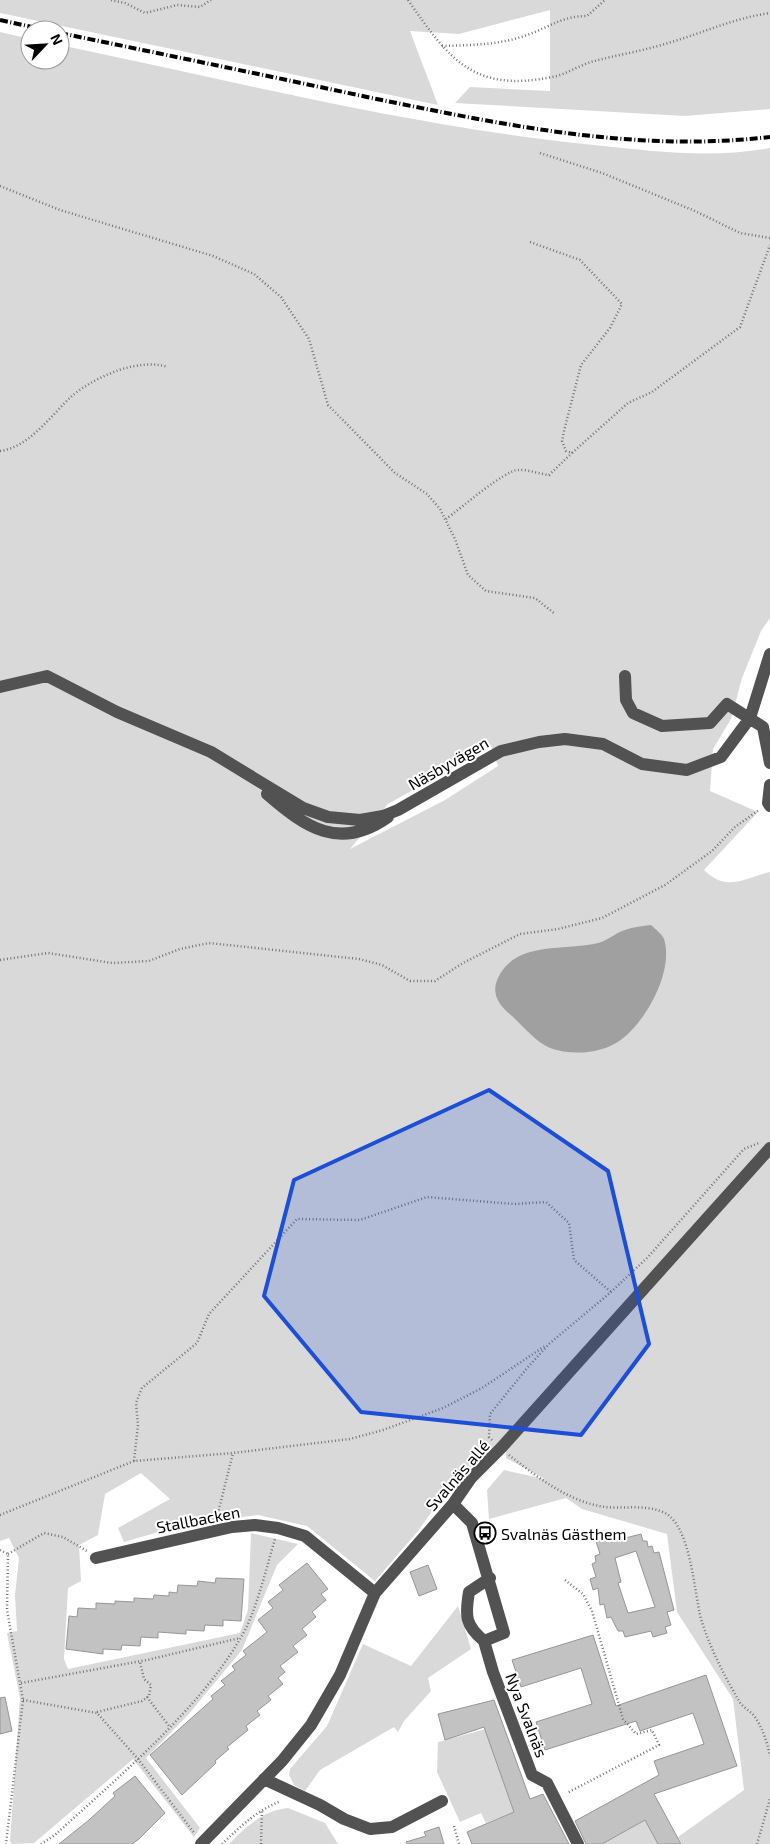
<svg xmlns="http://www.w3.org/2000/svg" width="770" height="1844" viewBox="0 0 770 1844" font-family="'Exo 2',sans-serif">
<rect width="100%" height="100%" fill="#fff"/>
<path fill="#d9d9d9" fill-rule="evenodd" d="M 0,0 L 770,0 L 770,109 L 685,116 L 455,103 L 470,87 L 550,91 L 550,10 L 459,34 L 410,31 L 438,105 L 0,13 Z
M 0,32 L 30,39 L 30,60 L 60,60 L 60,45 C 237,82 413,127 594,145 C 652,151 711,159 770,148 L 770,618 L 761,631 L 742,678 L 731,719 L 713,749 L 710,791 L 758,812 L 704,870 C 728,893 744,878 770,872 L 770,1844 L 682,1844 L 678,1837 L 744,1790 L 733,1699 L 677,1612 L 667,1534 L 582,1509 L 566,1498 L 489,1519 L 487,1490 L 504,1470 L 545,1479 L 506,1458 L 506,1438 L 453,1482 L 418,1531 L 375,1581 L 307,1526 L 258,1515 L 186,1524 L 124,1542 L 118,1528 L 170,1499 L 141,1473 L 105,1494 L 98,1535 L 79,1545 L 81,1581 L 68,1588 L 64,1659 L 68,1669 L 240,1633 L 248,1610 L 251,1533 L 298,1544 L 277,1565 L 242,1650 L 188,1715 L 146,1758 L 200,1828 L 194,1837 L 133,1759 L 34,1843 L 12,1844 L 10,1841 L 20,1698 L 7,1633 L 17,1631 L 15,1595 L 19,1558 L 9,1538 L 0,1541 ZM 491,746 L 498,766 L 445,800 L 350,849 L 388,804 Z
M 458,1606 L 471,1649 L 428,1678 L 431,1691 L 404,1721 L 398,1732 L 394,1727 L 320,1770 L 305,1791 L 294,1785 L 289,1775 L 290,1769 L 327,1726 L 363,1644 L 411,1666 Z
M 486,1729 L 514,1812 L 486,1823 L 481,1813 L 460,1822 L 437,1772 L 438,1742 Z
M 288,1808 L 325,1823 L 338,1844 L 229,1844 C 247,1826 262,1811 288,1808 Z
M 645,1820 L 658,1844 L 602,1844 Z"/>
<path fill="#a0a0a0" d="M 651,925 C 655,929 662,934 664,939 C 674,970 647,1020 622,1039 C 603,1054 572,1056 550,1048 C 536,1042 523,1026 512,1016 C 496,1003 489,990 502,971 C 523,941 567,951 598,943 C 607,941 615,933 625,930 C 633,927 643,926 651,925 Z"/>
<path fill="#c2c2c2" stroke="#969696" fill-rule="evenodd" d="M 612,1533 L 614,1541 L 641,1534 L 643,1541 L 647,1541 L 648,1547 L 652,1546 L 654,1553 L 659,1552 L 674,1610 L 667,1612 L 671,1625 L 665,1627 L 667,1633 L 653,1637 L 651,1631 L 625,1637 L 623,1631 L 618,1631 L 611,1617 L 607,1618 L 604,1604 L 600,1605 L 598,1588 L 593,1590 L 590,1579 L 596,1577 L 592,1564 L 596,1562 L 595,1556 L 600,1554 L 595,1538 ZM 636,1551 L 655,1607 L 628,1613 L 618,1583 L 621,1582 L 615,1558 Z
M 307,1563 L 328,1589 L 321,1594 L 326,1600 L 312,1612 L 316,1617 L 302,1629 L 307,1635 L 293,1646 L 298,1652 L 280,1666 L 285,1672 L 278,1678 L 283,1684 L 268,1696 L 271,1700 L 257,1711 L 260,1715 L 246,1726 L 248,1730 L 227,1747 L 229,1749 L 215,1761 L 216,1763 L 182,1795 L 150,1755 L 213,1699 L 211,1696 L 225,1685 L 221,1681 L 235,1670 L 232,1666 L 246,1655 L 243,1651 L 267,1632 L 258,1620 L 273,1608 L 268,1602 L 283,1590 L 279,1585 Z
M 428,1565 L 437,1589 L 419,1596 L 410,1572 Z
M 216,1578 L 244,1579 L 241,1621 L 223,1620 L 223,1626 L 205,1625 L 204,1631 L 186,1630 L 186,1634 L 158,1632 L 158,1638 L 141,1637 L 140,1646 L 122,1645 L 121,1650 L 103,1649 L 103,1654 L 66,1649 L 69,1616 L 77,1617 L 78,1608 L 96,1609 L 96,1603 L 115,1604 L 115,1601 L 134,1602 L 134,1598 L 153,1599 L 154,1595 L 169,1596 L 169,1592 L 177,1593 L 178,1585 L 197,1586 L 198,1581 L 215,1583 Z
M 593,1635 L 616,1706 L 706,1675 L 737,1766 L 654,1794 L 681,1844 L 658,1844 L 645,1820 L 602,1844 L 586,1844 L 575,1821 L 659,1775 L 654,1761 L 704,1744 L 693,1713 L 640,1731 L 636,1721 L 545,1750 L 536,1722 L 592,1704 L 581,1668 L 521,1687 L 512,1660 Z
M 5,1697 L 12,1731 L 0,1734 L 0,1698 Z
M 494,1700 L 530,1799 L 543,1794 L 569,1844 L 472,1844 L 467,1832 L 514,1812 L 484,1727 L 445,1740 L 438,1714 Z
M 135,1776 L 165,1813 L 139,1839 L 132,1844 L 59,1844 L 89,1820 L 115,1796 L 113,1793 Z
M 439,1827 L 444,1844 L 407,1844 L 406,1842 L 426,1836 L 424,1832 Z"/>
<g fill="none" stroke-linecap="round" stroke-linejoin="round">
<path stroke="#747474" stroke-width="2.5" stroke-dasharray="1 2.5" stroke-linecap="butt" d="M 111,0 L 125,3 L 145,13 L 177,5 L 200,7 L 211,0
M 408,0 C 449,59 473,93 552,77 C 565,75 578,66 591,62 C 616,55 643,51 668,43 C 703,33 734,18 770,13
M 442,46 C 471,45 500,45 527,35 C 550,27 562,16 587,16 L 605,0
M 540,153 L 602,173 L 695,211 L 740,233 L 770,238
M 0,186 L 60,210 L 213,256 L 254,274 L 281,297 L 309,339 L 328,405 L 395,473 L 427,494 L 440,509 L 455,539 L 468,575 L 486,591 L 535,598 L 555,614
M 530,242 L 580,260 L 622,304 L 610,328 L 581,365 L 564,431 L 562,441 L 566,451 L 572,453 L 628,403 L 652,392 L 740,327 L 770,245
M 0,451 C 30,447 51,415 72,396 C 86,384 103,376 119,370 C 136,365 151,362 168,367
M 446,519 C 460,509 505,470 518,470 C 527,469 539,474 549,475 L 572,453
M 0,960 L 48,953 L 112,963 L 149,961 L 180,949 L 209,943 L 359,959 L 382,965 L 410,981 L 435,981 L 463,963 L 520,934 L 558,929 L 602,918 L 665,885 L 712,851 L 735,827 L 759,810
M 492,1440 L 489,1437 L 490,1414 L 528,1367 L 549,1344 L 611,1292 L 648,1257 L 744,1149 L 759,1143
M 509,1455 C 537,1477 569,1502 605,1507 C 625,1509 647,1504 665,1513 C 691,1527 694,1592 701,1619 C 710,1648 724,1675 739,1701 C 743,1708 751,1711 755,1717 C 763,1729 767,1742 770,1756
M 134,1461 L 138,1425 L 136,1403 L 142,1388 L 197,1343 L 209,1314 L 297,1219 L 360,1220 L 427,1197 L 514,1204 L 546,1202 L 569,1223 L 574,1260 L 611,1292
M 0,1515 L 134,1461 L 233,1453 L 350,1439 L 383,1430 L 443,1408 L 482,1388 L 545,1346
M 217,1517 L 233,1453
M 0,1550 L 8,1554 L 7,1610 L 23,1700 L 6,1844
M 8,1554 L 44,1533 L 63,1537 L 87,1551
M 565,1580 L 583,1594 L 592,1611 L 623,1719 L 636,1734 L 652,1730 L 659,1745 L 567,1793
M 21,1683 L 147,1660 L 240,1638
M 147,1697 L 169,1726
M 23,1700 L 97,1713 L 138,1759 L 195,1834
M 97,1712 L 142,1701 L 149,1696 L 151,1685 L 144,1679 L 140,1662
M 454,1826 L 459,1844
M 41,1844 L 55,1835 C 116,1779 197,1712 240,1639 C 256,1613 266,1569 275,1539
M 222,1844 C 241,1826 256,1811 281,1801
M 261,1844 L 262,1809
M 757,1844 L 770,1799"/>
<path stroke="#525252" stroke-width="12" d="M 625,676 L 626,700 L 633,713 L 662,726 L 710,723 L 727,704 L 763,727 L 770,763
M 0,687 L 47,676 L 117,712 L 211,752 L 303,808 L 328,817 L 360,820 L 383,816 L 398,810 L 501,751 L 539,742 L 565,739 L 603,744 L 642,764 L 687,770 L 721,757 L 750,718 L 770,654
M 770,785 L 768,803 L 770,806
M 267,794 C 306,828 340,851 388,817
M 453,1504 L 472,1523 L 504,1633 L 484,1641 C 465,1625 465,1616 469,1592 L 490,1578
M 96,1558 L 232,1527 L 255,1525 L 278,1528 L 305,1536 L 375,1593
M 484,1641 L 493,1672 L 532,1775 L 547,1783 L 578,1844
M 264,1779 L 320,1805 L 344,1819 L 370,1829 L 392,1827 L 442,1801
M 201,1844 L 282,1761 L 311,1725 L 340,1675 L 375,1593 L 453,1504 L 471,1478 L 501,1448 L 770,1148"/>
<path stroke="#000" stroke-width="4" stroke-dasharray="8 2.5 1 2.5" stroke-linecap="butt" d="M 0,20 L 46,30
M 60,33 C 162,54 264,75 367,97 C 500,124 633,153 770,137"/>
</g>
<path fill="#1d4ed8" fill-opacity="0.2" stroke="#1d4ed8" stroke-width="4" stroke-linejoin="round" d="M 489,1090 L 608,1171 L 649,1344 L 581,1435 L 361,1412 L 264,1296 L 294,1180 Z"/>
<defs>
<g id="bus-ring" transform="scale(1.125)"><circle r="9.5" fill="#fff" stroke="#000" stroke-width="1.5"/><path d="M-5-6H5V4H4V6H2V4H-2V6H-4V4H-5ZM-3.5-4V0h7V-4ZM-3.5 1.2v1.5H-2V1.2ZM2 1.2v1.5H3.5V1.2Z" fill="#000"/></g>
</defs>
<g fill-rule="evenodd">
<use href="#bus-ring" x="485" y="1533"/>
</g>
<g text-anchor="middle" dominant-baseline="central" stroke-width="4" stroke-linejoin="round" paint-order="stroke">
<g font-size="16" fill="#000" stroke="#fff">
<text transform="translate(448 763) rotate(-30)">Näsbyvägen</text>
<text transform="translate(457 1475) rotate(-49)">Svalnäs allé</text>
<text transform="translate(198 1519) rotate(-11)">Stallbacken</text>
<text transform="translate(527 1715) rotate(69)">Nya Svalnäs</text>
</g>
<g font-size="16" fill="#000" stroke="#fff" text-anchor="start">
<text x="501" y="1533">Svalnäs Gästhem</text>
</g>
</g>
<g transform="translate(45 45) rotate(65)"><circle r="24" fill="#ffffff" stroke="#999999"/>
<path d="M0-4L9 19L0 12L-9 19Z" fill="#000000"/>
<text y="-8" font-size="14" font-weight="bold" text-anchor="middle" fill="#000000">N</text>
</g>
</svg>
